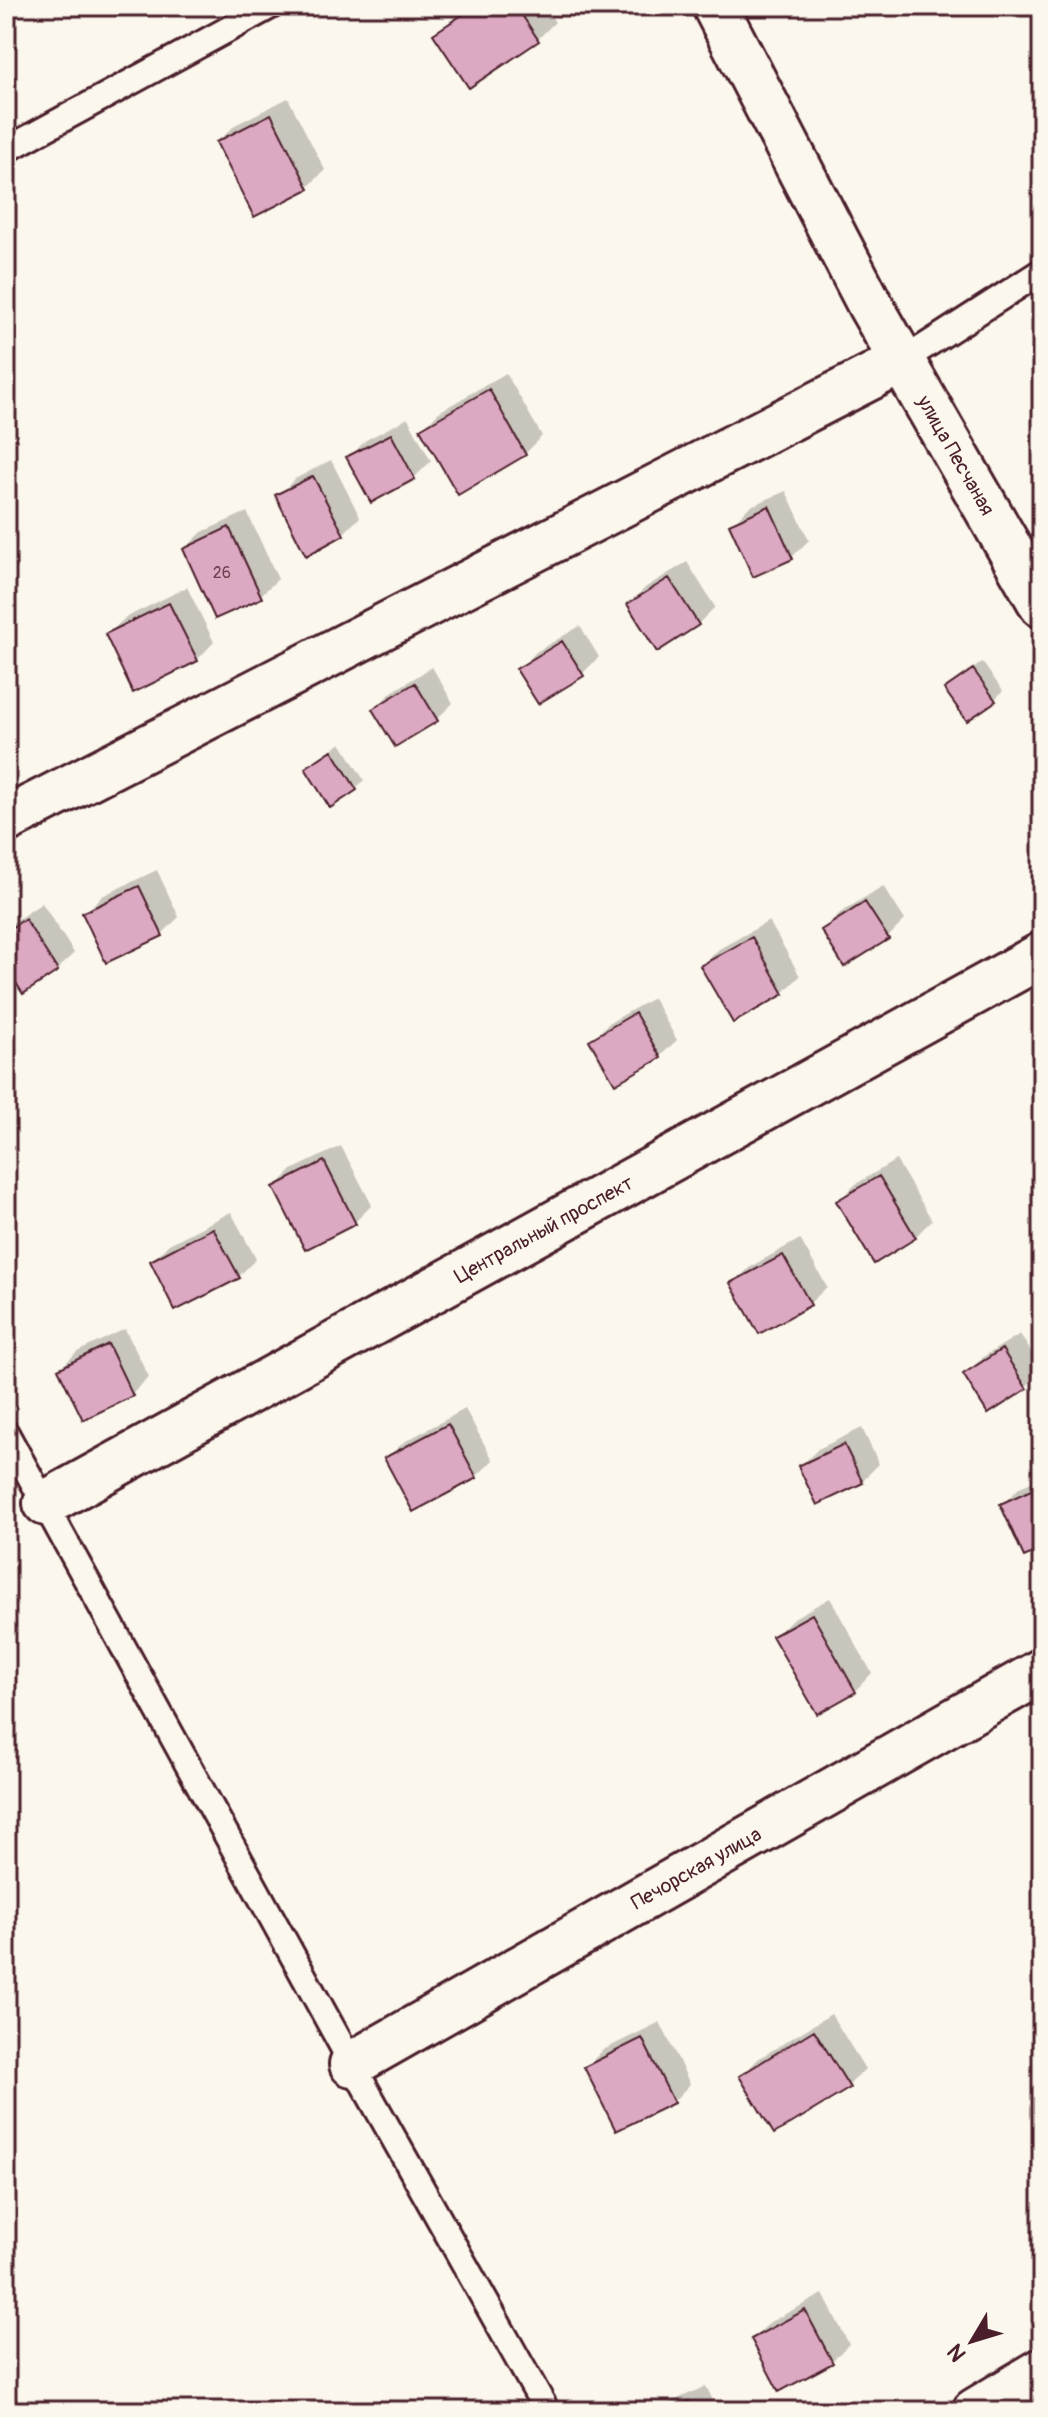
<svg xmlns="http://www.w3.org/2000/svg" width="1048" height="2417" viewBox="0 0 1048 2417" font-family="Pangolin,sans-serif">
<rect width="100%" height="100%" fill="#fbf7ec"/>
<filter id="ink" filterUnits="userSpaceOnUse"><feTurbulence type="fractalNoise" baseFrequency=".0125" numOctaves="2"/><feDisplacementMap in="SourceGraphic" scale="16" xChannelSelector="R" yChannelSelector="G"/><feConvolveMatrix kernelMatrix="1 2 1 2 8 2 1 2 1" color-interpolation-filters="sRGB"/></filter>
<g filter="url(#ink)">
<path fill="#0003" d="M 470,6 L 544,6 L 555,22 L 538,39 L 469,85 L 436,35 L 453,18 Z
M 288,98 L 325,170 L 308,187 L 218,142 L 235,125 Z
M 6,318 L 13,332 L 6,339 Z
M 506,373 L 542,436 L 525,454 L 422,429 L 439,412 Z
M 408,418 L 431,461 L 414,478 L 349,458 L 366,440 Z
M 331,460 L 360,517 L 343,534 L 278,496 L 295,479 Z
M 786,491 L 809,540 L 792,557 L 732,525 L 749,507 Z
M 247,512 L 278,579 L 260,596 L 185,549 L 202,532 Z
M 687,562 L 715,607 L 698,624 L 629,604 L 646,587 Z
M 187,587 L 214,642 L 197,660 L 107,635 L 125,618 Z
M 580,626 L 599,657 L 582,674 L 519,670 L 536,652 Z
M 982,662 L 1003,691 L 995,699 L 947,689 Z
M 432,667 L 453,703 L 436,720 L 374,709 L 392,692 Z
M 341,743 L 364,780 L 356,788 L 307,768 Z
M 157,870 L 179,917 L 162,934 L 107,960 L 85,913 L 102,896 Z
M 883,886 L 905,920 L 888,937 L 823,930 L 840,913 Z
M 42,903 L 74,953 L 57,970 L 6,964 L 6,927 Z
M 769,921 L 800,976 L 783,993 L 702,966 L 719,949 Z
M 653,998 L 677,1040 L 659,1057 L 592,1040 L 609,1023 Z
M 341,1146 L 372,1205 L 355,1222 L 275,1187 L 292,1170 Z
M 896,1160 L 932,1220 L 915,1237 L 838,1201 L 856,1184 Z
M 231,1212 L 256,1259 L 238,1277 L 152,1261 L 169,1244 Z
M 800,1239 L 827,1287 L 809,1304 L 733,1284 L 750,1267 Z
M 125,1329 L 149,1377 L 132,1394 L 84,1417 L 60,1369 L 77,1352 Z
M 1020,1334 L 1042,1369 L 1026,1387 L 966,1374 L 983,1357 Z
M 465,1409 L 493,1460 L 476,1477 L 386,1459 L 404,1442 Z
M 862,1428 L 879,1464 L 862,1481 L 818,1502 L 801,1466 L 818,1449 Z
M 1042,1477 L 1042,1547 L 1003,1504 L 1020,1487 Z
M 830,1598 L 872,1673 L 855,1691 L 775,1636 L 792,1619 Z
M 831,2014 L 865,2069 L 848,2086 L 741,2077 L 758,2059 Z
M 660,2022 L 690,2084 L 673,2102 L 586,2067 L 603,2050 Z
M 823,2294 L 849,2344 L 832,2361 L 753,2339 L 770,2322 Z
M 706,2386 L 718,2411 L 658,2411 L 662,2406 Z"/>
<path fill="#dda9c2" stroke="#4a1f2b" stroke-width="2" d="M 476,6 L 516,6 L 539,41 L 469,88 L 433,34 Z
M 271,114 L 309,189 L 254,217 L 216,142 Z
M 489,389 L 526,455 L 458,495 L 420,429 Z
M 391,434 L 415,479 L 371,503 L 346,457 Z
M 313,476 L 344,535 L 306,556 L 275,495 Z
M 769,506 L 793,559 L 753,577 L 729,524 Z
M 229,527 L 262,598 L 215,619 L 183,549 Z
M 669,578 L 699,625 L 657,652 L 627,604 Z
M 169,603 L 198,661 L 133,693 L 105,634 Z
M 562,641 L 584,676 L 538,704 L 516,669 Z
M 973,669 L 996,701 L 967,721 L 944,689 Z
M 415,683 L 438,721 L 395,747 L 372,709 Z
M 332,750 L 357,790 L 330,808 L 305,768 Z
M 139,886 L 163,936 L 106,963 L 82,913 Z
M 865,902 L 889,939 L 844,967 L 821,930 Z
M 25,919 L 58,971 L 23,994 L 6,967 L 6,931 Z
M 752,937 L 784,994 L 733,1023 L 700,966 Z
M 635,1013 L 661,1058 L 615,1084 L 589,1040 Z
M 324,1161 L 356,1224 L 305,1250 L 273,1187 Z
M 879,1176 L 916,1238 L 874,1264 L 836,1201 Z
M 213,1228 L 240,1278 L 175,1311 L 150,1261 Z
M 783,1255 L 811,1305 L 759,1334 L 730,1283 Z
M 108,1344 L 133,1396 L 83,1420 L 58,1369 Z
M 1002,1349 L 1027,1389 L 988,1414 L 963,1374 Z
M 448,1424 L 477,1478 L 413,1512 L 384,1458 Z
M 844,1444 L 863,1483 L 817,1505 L 798,1466 Z
M 1042,1485 L 1042,1549 L 1024,1557 L 1000,1504 Z
M 812,1614 L 856,1692 L 817,1714 L 772,1636 Z
M 814,2030 L 850,2088 L 774,2134 L 739,2076 Z
M 642,2038 L 674,2103 L 616,2131 L 584,2067 Z
M 805,2310 L 833,2363 L 779,2392 L 751,2339 Z
M 689,2401 L 694,2411 L 668,2411 Z"/>
<g fill="none" stroke-linecap="round" stroke-linejoin="round">
<g stroke="#4a1f2b" stroke-width="30">
<path id="lane" d="M 6,150 L 271,6
M 902,361 L 1042,271
M 6,1433 L 352,2064 L 547,2411"/>
</g>
<g stroke="#4a1f2b" stroke-width="50">
<g id="street">
<path id="s1" d="M 715,6 L 870,305 L 1042,605"/>
<path d="M 6,820 L 902,361"/>
<path id="s2" d="M 46,1503 L 1042,955"/>
<path id="s3" d="M 352,2064 L 1042,1671"/>
<path d="M 975,2411 L 1042,2371"/>
</g>
</g>
<use href="#lane" stroke="#fbf7ec" stroke-width="24"/>
<use href="#street" stroke="#fbf7ec" stroke-width="44"/>
</g>
</g>
<g text-anchor="middle" dominant-baseline="central" stroke-width="6" stroke-linejoin="round" paint-order="stroke">
<g font-size="16" fill="#6f4251">
<text x="222" y="573">26</text>
</g>
<g font-size="20" fill="#4a1f2b" stroke="#fbf7ec">
<text stroke="none"><textPath href="#s1" startOffset="510">улица Песчаная</textPath></text>
<text stroke="none"><textPath href="#s2" startOffset="568">Центральный проспект</textPath></text>
<text stroke="none"><textPath href="#s3" startOffset="396">Печорская улица</textPath></text>
</g>
</g>
<rect width="1048" height="2417" fill="none" stroke="#fbf7ec" stroke-width="32"/>
<rect x="16" y="16" width="1016" height="2385" fill="none" stroke="#4a1f2b" stroke-width="3" filter="url(#ink)"/>
<g transform="translate(972 2341) rotate(232)" stroke="#fbf7ec" stroke-width="6" paint-order="stroke">
<path d="M0-6L14 30L0 20L-14 30Z" fill="#4a1f2b"/>
<text y="-12" font-size="22" font-weight="bold" text-anchor="middle" fill="#4a1f2b">N</text>
</g>
</svg>
